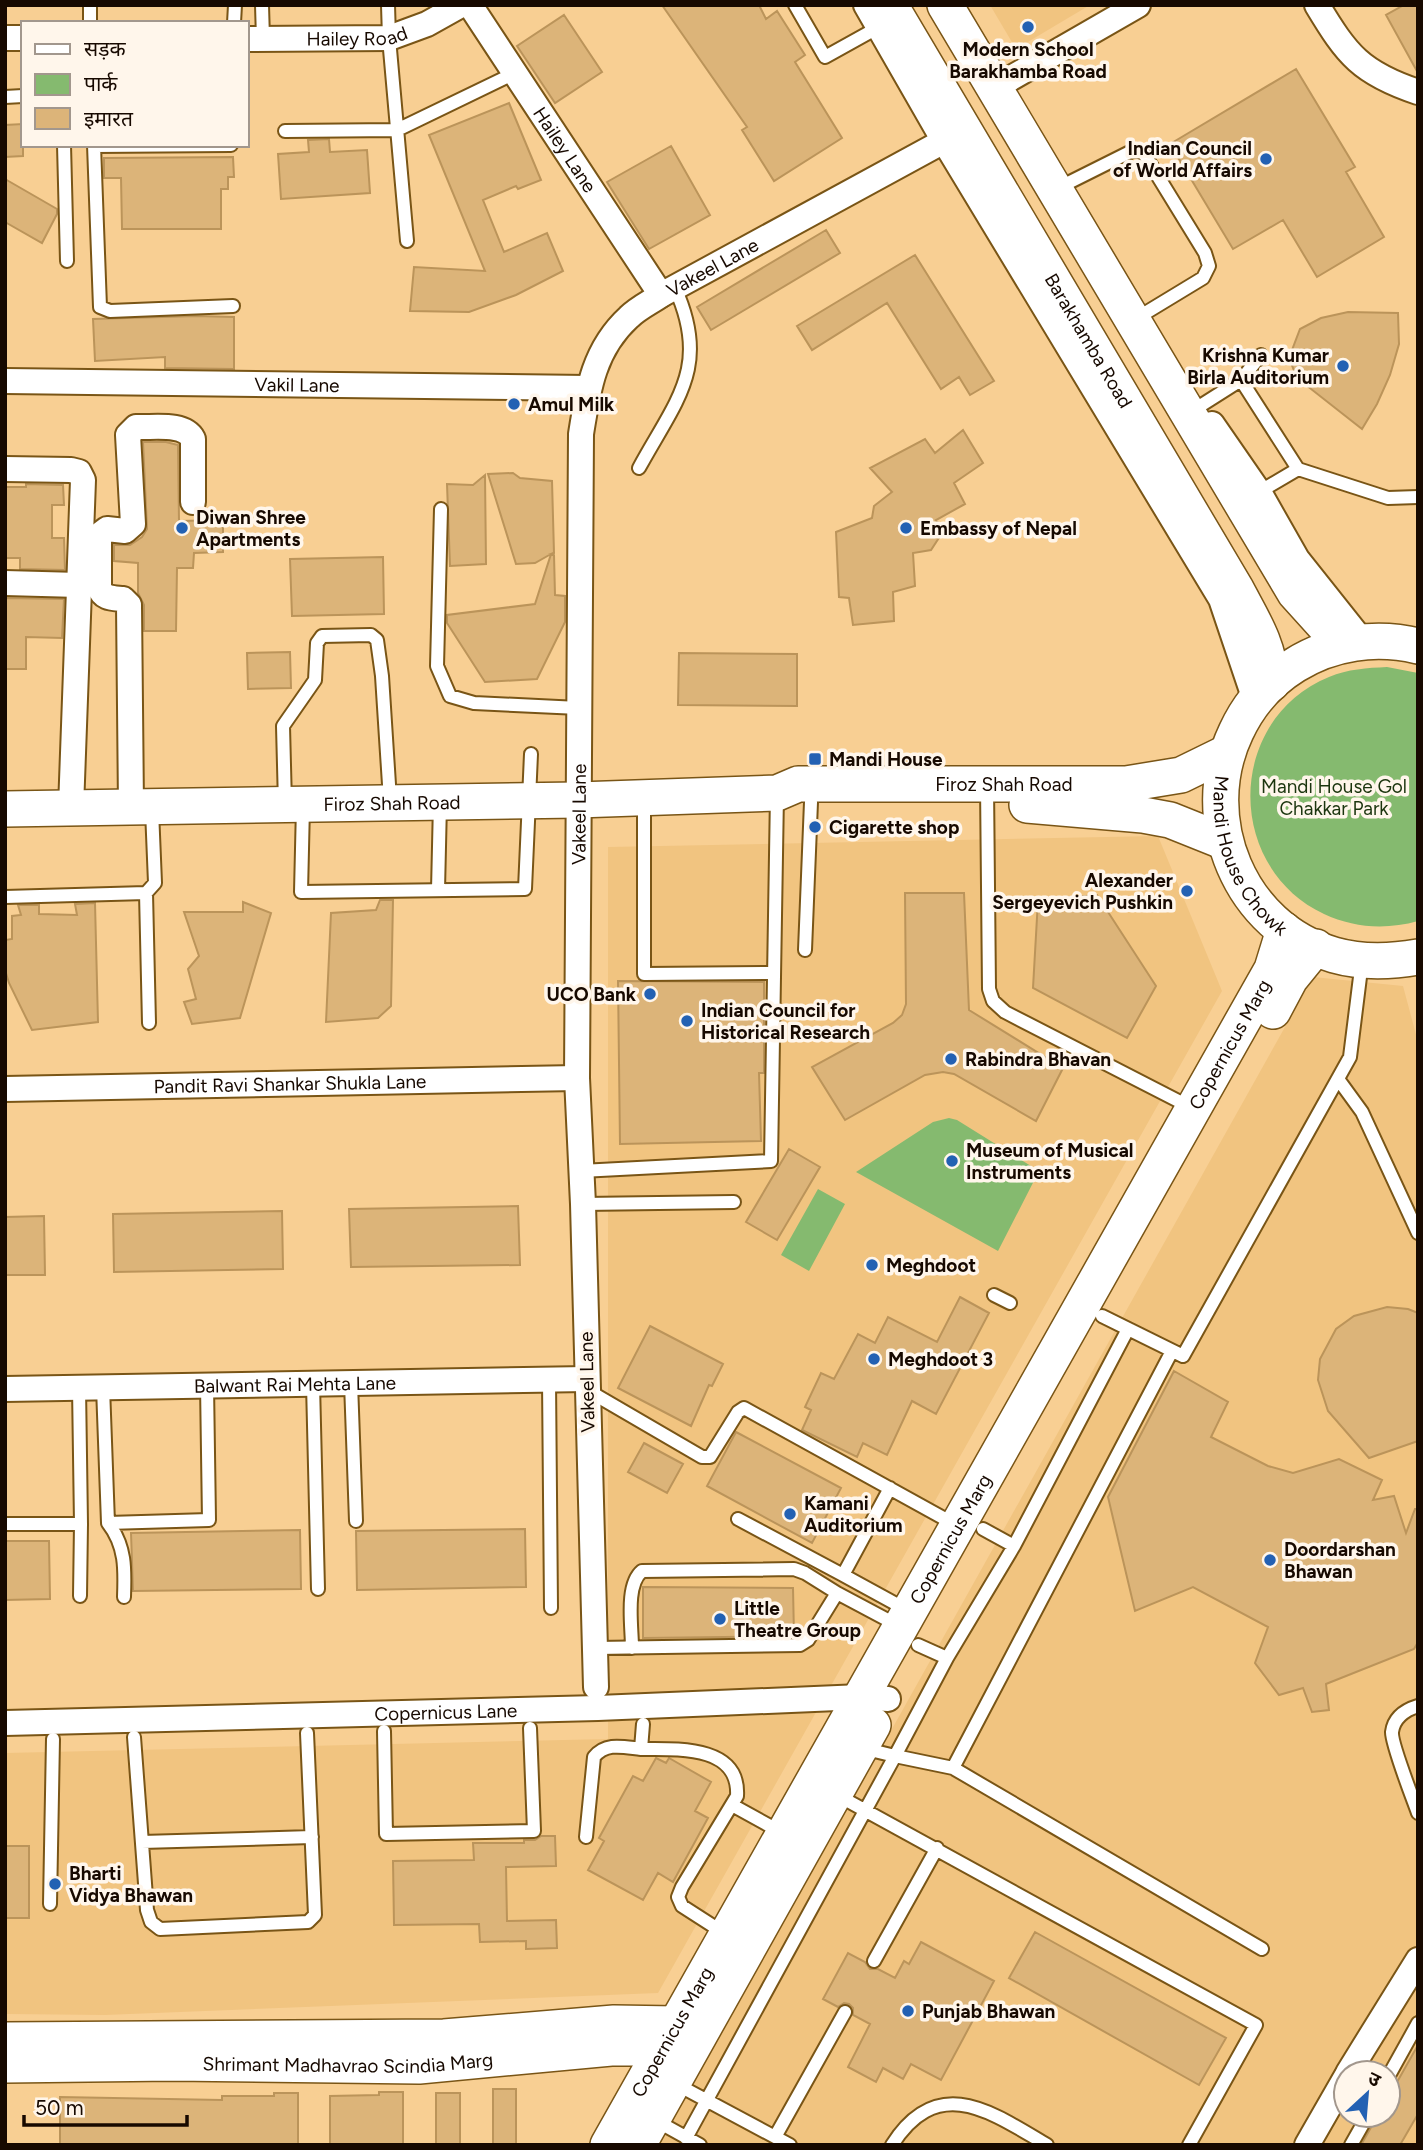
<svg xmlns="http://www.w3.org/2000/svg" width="1423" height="2150" viewBox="0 0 1423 2150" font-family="Figtree,'Noto Sans Devanagari',sans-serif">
<rect width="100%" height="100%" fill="#f8cf93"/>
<path fill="#f1c480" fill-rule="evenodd" d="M 990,5 L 1090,5 L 1016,49 Z
M 1158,836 L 1222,991 L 658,1993 L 105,2015 L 5,2014 L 5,1753 L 608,1739 L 608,847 Z
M 1313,977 L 1403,986 L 1418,1042 L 1418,2145 L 659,2145 ZM 1346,2073 L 1388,2073 L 1388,2115 L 1346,2115 Z"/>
<path fill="#85ba6f" d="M 1387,667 L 1418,673 L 1418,921 C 1386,930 1354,928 1324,914 C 1224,867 1226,719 1329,677 C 1348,669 1367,668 1387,667 Z
M 949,1118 L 957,1120 L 1039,1171 L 998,1251 L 856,1172 L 933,1122 Z
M 818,1189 L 845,1204 L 809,1271 L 781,1255 Z"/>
<path fill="#dcb479" stroke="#bb945a" stroke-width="2" d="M 662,5 L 759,5 L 766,19 L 777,11 L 805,55 L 795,62 L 842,138 L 774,181 L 742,130 L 747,127 Z
M 1404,5 L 1418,5 L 1418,73 L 1386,15 Z
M 564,15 L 602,72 L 555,103 L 517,46 Z
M 1296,69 L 1355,167 L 1346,172 L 1384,237 L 1317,277 L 1283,220 L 1233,249 L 1170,144 Z
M 509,103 L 541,180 L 518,189 L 516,186 L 483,200 L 504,252 L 547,233 L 563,271 L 516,295 L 469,312 L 410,311 L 414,267 L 485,271 L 429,135 Z
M 23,124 L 23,156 L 5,157 L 5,125 Z
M 329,139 L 330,152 L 367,150 L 370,193 L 281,199 L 278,154 L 309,152 L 308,140 Z
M 671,146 L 710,215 L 649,249 L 607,182 Z
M 233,157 L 234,177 L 228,177 L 228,189 L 221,189 L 221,229 L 122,229 L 121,178 L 104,178 L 104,158 Z
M 5,179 L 57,209 L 57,214 L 42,243 L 5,222 Z
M 826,230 L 840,253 L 711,330 L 697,307 Z
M 915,255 L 994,381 L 970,395 L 959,377 L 941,389 L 887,303 L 812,350 L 797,326 Z
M 1348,312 L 1398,313 L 1399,344 L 1390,375 L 1377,404 L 1362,429 L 1297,378 L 1289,358 L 1300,329 L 1321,318 Z
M 196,316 L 234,317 L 234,369 L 165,368 L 165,357 L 95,361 L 93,319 Z
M 963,430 L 983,463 L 954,483 L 965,504 L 936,520 L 944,530 L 931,550 L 913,553 L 915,586 L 893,592 L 894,621 L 853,625 L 849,598 L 839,597 L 836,532 L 872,518 L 874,506 L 892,492 L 870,468 L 925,439 L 935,453 Z
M 143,442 L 166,442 L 178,445 L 179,521 L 223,520 L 223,552 L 194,553 L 193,568 L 177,568 L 176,631 L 144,631 L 144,605 L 138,593 L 138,563 L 114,561 L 114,545 L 130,545 L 142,537 L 147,529 Z
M 513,473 L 520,478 L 552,481 L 554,553 L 551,554 L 554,555 L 555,595 L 565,596 L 565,622 L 537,679 L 485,682 L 447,623 L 447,615 L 535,604 L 551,554 L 535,563 L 516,564 L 488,474 Z
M 485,475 L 486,564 L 450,566 L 447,484 L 473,485 Z
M 26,484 L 63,485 L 64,505 L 52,505 L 52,538 L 64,538 L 65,570 L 20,569 L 20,558 L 5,558 L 5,487 L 26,487 Z
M 383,557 L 384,614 L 292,616 L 290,559 Z
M 5,598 L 64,599 L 62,638 L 26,637 L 26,669 L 5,669 Z
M 290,652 L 291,688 L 248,689 L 247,653 Z
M 679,653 L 797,654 L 797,706 L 678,705 Z
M 905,893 L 964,893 L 969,1010 L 1063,1068 L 1036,1121 L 954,1074 L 943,1072 L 925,1075 L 845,1120 L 812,1067 L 893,1023 L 902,1015 L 906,1004 Z
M 1097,895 L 1156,986 L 1127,1038 L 1033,988 L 1038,900 Z
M 380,900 L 393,900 L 391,1006 L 378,1018 L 326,1022 L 331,913 L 376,910 Z
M 243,902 L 271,913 L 240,1018 L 192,1024 L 184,1002 L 196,999 L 188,969 L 199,956 L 184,912 L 243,912 Z
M 95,903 L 98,1022 L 32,1030 L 9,983 L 5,970 L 5,940 L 12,939 L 12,916 L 21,915 L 18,905 L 39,905 L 39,914 L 77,915 L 75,904 Z
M 618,981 L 764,982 L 764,1073 L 759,1073 L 761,1141 L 620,1144 Z
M 789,1149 L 820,1167 L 777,1240 L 746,1222 Z
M 518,1206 L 520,1265 L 351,1267 L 349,1209 Z
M 282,1211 L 283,1269 L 114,1272 L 113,1214 Z
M 44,1216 L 45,1275 L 5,1275 L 5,1217 Z
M 960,1297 L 989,1313 L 936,1414 L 912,1401 L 887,1455 L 863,1443 L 857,1457 L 802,1430 L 811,1410 L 805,1407 L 821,1373 L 834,1379 L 858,1334 L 875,1343 L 888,1317 L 937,1342 Z
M 1387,1307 L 1408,1309 L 1418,1313 L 1418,1441 L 1369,1458 L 1328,1411 L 1318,1380 L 1320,1359 L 1336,1329 L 1354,1316 Z
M 650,1326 L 723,1364 L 712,1386 L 709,1385 L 691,1426 L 618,1388 Z
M 1174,1371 L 1228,1402 L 1211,1437 L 1268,1466 L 1293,1473 L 1339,1459 L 1382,1480 L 1373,1500 L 1394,1496 L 1406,1533 L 1415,1509 L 1418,1509 L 1418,1642 L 1414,1649 L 1326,1684 L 1329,1710 L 1312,1712 L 1303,1688 L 1279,1695 L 1255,1663 L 1268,1627 L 1193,1587 L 1135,1611 L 1108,1497 Z
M 736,1432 L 841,1488 L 812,1543 L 707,1486 Z
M 644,1443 L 683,1464 L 667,1493 L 628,1472 Z
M 525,1529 L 526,1587 L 357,1590 L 356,1531 Z
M 300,1530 L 301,1589 L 133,1591 L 131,1533 Z
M 5,1541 L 49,1541 L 50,1599 L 5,1600 Z
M 643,1587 L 793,1588 L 794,1636 L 643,1638 Z
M 656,1758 L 666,1763 L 669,1758 L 711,1782 L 695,1811 L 708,1818 L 673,1882 L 658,1873 L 643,1900 L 588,1870 L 604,1841 L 599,1838 L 633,1776 L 643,1781 Z
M 541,1836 L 555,1836 L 556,1866 L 506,1867 L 507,1921 L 556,1920 L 557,1948 L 526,1949 L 526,1941 L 480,1942 L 479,1924 L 394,1925 L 393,1861 L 474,1860 L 473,1843 L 524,1843 L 524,1840 L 535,1840 Z
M 5,1846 L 29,1846 L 29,1918 L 5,1918 Z
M 1035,1932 L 1226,2038 L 1199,2085 L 1009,1978 Z
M 921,1942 L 994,1981 L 941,2080 L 911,2064 L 903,2079 L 883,2068 L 876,2082 L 848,2067 L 870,2024 L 853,2015 L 853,2008 L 849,2004 L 844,2003 L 838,2007 L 823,1999 L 848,1953 L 865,1962 L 870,1969 L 878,1969 L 895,1978 L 904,1961 L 909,1964 Z
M 1418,2045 L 1418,2114 L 1400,2145 L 1361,2145 L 1378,2115 L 1388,2115 L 1388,2098 Z
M 493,2089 L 516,2089 L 516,2145 L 493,2145 Z
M 379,2092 L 403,2092 L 403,2145 L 330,2145 L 330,2096 L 379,2095 Z
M 274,2093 L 298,2093 L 298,2145 L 60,2145 L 60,2097 L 222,2100 L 222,2096 L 274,2096 Z
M 436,2093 L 460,2093 L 460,2145 L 436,2145 Z"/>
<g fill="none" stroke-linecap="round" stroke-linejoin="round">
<g stroke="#795516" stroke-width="16">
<path id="lane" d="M 90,5 L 90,23
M 262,5 L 263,39
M 388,5 L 389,38 L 407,241
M 795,5 L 825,57 L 879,27
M 234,23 L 235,5
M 5,97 L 23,96
M 285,131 L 397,130 L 515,73
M 64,145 L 67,261
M 94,145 L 100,307 L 110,311 L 233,306
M 94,146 L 231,145
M 1066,184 L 1134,150 L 1143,152 L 1205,253 L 1209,266 L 1203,278 L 1142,315
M 1241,380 L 1298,469 L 1259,492
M 1200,406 L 1241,380 L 1261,355
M 639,468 C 676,400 711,367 675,288
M 1298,469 L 1388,498 L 1418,497
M 441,509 L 437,666 L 450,696 L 474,703 L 579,708
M 987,785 L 989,989 L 993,1001 L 1005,1012 L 1192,1108
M 644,801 L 644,974 L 773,973
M 285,804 L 283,726 L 315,680 L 317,643 L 322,636 L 371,635 L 377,640 L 382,676 L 390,800
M 303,806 L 301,892 L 525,889 L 531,754
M 438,890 L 440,803
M 146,893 L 149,1023
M 5,897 L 146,893 L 155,883 L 152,810
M 805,950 L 811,802
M 1338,1079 L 1362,1112 L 1418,1233
M 581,1171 L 771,1161 L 777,794
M 583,1204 L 734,1202
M 994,1295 L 1010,1303
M 1102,1316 L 1183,1356 L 1350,1057 L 1362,961
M 549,1380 L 551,1608
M 351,1383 L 356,1521
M 313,1384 L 318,1589
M 103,1387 L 108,1523 L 209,1520 L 207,1385
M 587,1390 L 702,1457 L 710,1457 L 738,1412 L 744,1408 L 956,1525
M 890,1488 L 843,1575 L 907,1610
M 738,1519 L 843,1575
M 108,1523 C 126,1546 125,1570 124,1597
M 5,1524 L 81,1524 L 79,1387
M 983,1529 L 1014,1546
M 80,1596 L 81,1524
M 918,1645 L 947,1658
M 596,1648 L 800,1645 L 808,1640 L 837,1593 L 899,1626
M 632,1648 C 632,1626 625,1585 642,1571 L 794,1569 L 805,1573 L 837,1593
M 1418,1706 C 1405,1710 1394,1717 1392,1732 C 1391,1743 1413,1799 1418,1813
M 643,1724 L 641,1749 C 677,1749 740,1745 737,1796 L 682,1887 L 678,1897 L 682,1906 L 724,1933
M 384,1731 L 386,1834 L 534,1831 L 530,1728
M 134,1737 L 147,1910 L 151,1922 L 160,1929 L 308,1922 L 315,1915 L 307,1733
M 862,1748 L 895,1756 L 947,1658 L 1014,1546 L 1128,1329
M 953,1768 L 1262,1949
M 837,1795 L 1256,2025 L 1189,2145
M 732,1805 L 781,1832
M 586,1837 L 594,1757 C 606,1742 623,1747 641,1749
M 142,1842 L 312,1837
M 50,1904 L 53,1739
M 874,1961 L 937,1848
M 1388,2077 L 1418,2023
M 676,2084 L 790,2145
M 653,2119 L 700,2145
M 775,2137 L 845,2012
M 686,2138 L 895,1756 L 953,1768 L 1172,1351
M 892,2145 C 938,2073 991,2112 1047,2145
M 1351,2145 L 1368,2115"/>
</g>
<g stroke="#795516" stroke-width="28">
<g id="street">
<path id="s1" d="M 470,5 L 661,295"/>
<path d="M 866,5 L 944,141 L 1221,599 L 1255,700"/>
<path d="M 1317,5 C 1347,55 1361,73 1418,92"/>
<path d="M 5,38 L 23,38"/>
<path id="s2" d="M 247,39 L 389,38 L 427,24 L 461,5"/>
<path d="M 1006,81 L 1138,5"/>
<path id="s3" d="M 5,381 L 588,388"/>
<path d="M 1212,424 L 1259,492 L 1297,559 L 1363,642"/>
<path d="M 5,469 L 71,470 L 79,472 L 83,480 L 71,808"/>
<path d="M 5,583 L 79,585"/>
<path d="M 131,807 L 129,605 L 123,599 C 112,598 103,599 99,587 L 99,535 L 107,529 L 125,531 L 133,524 L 128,435 L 136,427 C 153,428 184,422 193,439 L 193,502"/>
<path id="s4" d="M 5,1089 L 577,1078"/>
<path id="s5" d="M 5,1389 L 587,1379"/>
<path id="s6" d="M 596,1687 L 583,1204 L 577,1078 L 581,434 C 588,389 594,349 629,317 C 638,308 651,302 661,295 L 944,141"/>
<path id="s7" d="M 5,1723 L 598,1708 L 861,1697 L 888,1699"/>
<path d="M 1348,2073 L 1418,1960"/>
<path d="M 1307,2145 L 1346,2077"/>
</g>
</g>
<g stroke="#795516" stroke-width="38">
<g id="secondary">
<path id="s8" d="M 890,5 L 1236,589 C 1254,623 1268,643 1272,683"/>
<path d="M 945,5 L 1295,593 L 1342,645"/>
<path id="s9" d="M 1418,646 C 1376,636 1332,642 1295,665 C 1269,681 1249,704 1236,732 C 1195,818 1239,928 1334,955 C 1362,963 1389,962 1418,957"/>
<path d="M 1027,805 L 1143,815 L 1170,820 L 1225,842"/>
<path id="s10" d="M 5,809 L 578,800 L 777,793 L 798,784 L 1126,784 L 1181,775 L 1226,753"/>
<path d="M 1273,1011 L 1290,979 L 1316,947"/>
<path d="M 5,2040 L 444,2037 L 614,2023 L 676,2024 L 693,2030"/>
<path id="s11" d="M 5,2065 L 173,2063 L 419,2066 L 611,2048 L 663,2048 L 683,2053"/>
<path id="s12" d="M 608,2145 L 1272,969 L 1284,930"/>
<path d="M 638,2145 L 873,1725"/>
</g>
</g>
<use href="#lane" stroke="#fff" stroke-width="12"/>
<use href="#street" stroke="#fff" stroke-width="24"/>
<use href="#secondary" stroke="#fff" stroke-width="35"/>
</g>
<g fill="#2361b3" stroke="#fff6eb" stroke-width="2.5">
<circle cx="1028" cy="27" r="7"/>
<circle cx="1266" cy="159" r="7"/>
<circle cx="1343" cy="366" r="7"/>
<circle cx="514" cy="404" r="7"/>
<circle cx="182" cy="528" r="7"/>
<circle cx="906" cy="528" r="7"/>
<rect x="808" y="752" width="14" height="14" rx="3.5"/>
<circle cx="815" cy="827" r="7"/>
<circle cx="1187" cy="891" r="7"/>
<circle cx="650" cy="994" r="7"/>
<circle cx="687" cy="1021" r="7"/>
<circle cx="951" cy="1059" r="7"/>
<circle cx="952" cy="1161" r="7"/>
<circle cx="872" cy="1265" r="7"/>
<circle cx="874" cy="1359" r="7"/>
<circle cx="790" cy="1514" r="7"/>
<circle cx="1270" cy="1560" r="7"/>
<circle cx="720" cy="1619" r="7"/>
<circle cx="55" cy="1884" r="7"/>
<circle cx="908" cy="2011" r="7"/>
</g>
<g text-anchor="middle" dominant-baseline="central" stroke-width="7" stroke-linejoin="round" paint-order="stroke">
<g font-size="19" fill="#170900" stroke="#fff6eb">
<text stroke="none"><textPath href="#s2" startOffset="110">Hailey Road</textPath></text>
<text stroke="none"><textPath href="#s1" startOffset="173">Hailey Lane</textPath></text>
<text stroke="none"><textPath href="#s6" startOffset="1480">Vakeel Lane</textPath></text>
<text stroke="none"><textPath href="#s8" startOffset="390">Barakhamba Road</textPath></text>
<text stroke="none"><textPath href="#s3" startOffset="292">Vakil Lane</textPath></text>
<text stroke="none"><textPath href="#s10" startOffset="1001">Firoz Shah Road</textPath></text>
<text stroke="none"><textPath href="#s10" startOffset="387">Firoz Shah Road</textPath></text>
<text stroke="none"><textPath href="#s6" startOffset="873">Vakeel Lane</textPath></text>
<text stroke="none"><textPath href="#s9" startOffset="352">Mandi House Chowk</textPath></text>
<text stroke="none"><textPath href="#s12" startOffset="1264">Copernicus Marg</textPath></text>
<text stroke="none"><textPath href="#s4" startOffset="285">Pandit Ravi Shankar Shukla Lane</textPath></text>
<text transform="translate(587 1382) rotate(-91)">Vakeel Lane</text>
<text stroke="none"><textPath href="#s5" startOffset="290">Balwant Rai Mehta Lane</textPath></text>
<text stroke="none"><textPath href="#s12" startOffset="696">Copernicus Marg</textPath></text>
<text stroke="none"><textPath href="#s7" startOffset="441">Copernicus Lane</textPath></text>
<text stroke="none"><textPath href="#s12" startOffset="130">Copernicus Marg</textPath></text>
<text stroke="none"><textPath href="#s11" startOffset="343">Shrimant Madhavrao Scindia Marg</textPath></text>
</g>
<g font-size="19" font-weight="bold" fill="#170900" stroke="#fff6eb" text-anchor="start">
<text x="1028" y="49" text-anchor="middle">Modern School<tspan x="1028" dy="22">Barakhamba Road</tspan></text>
<text x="1252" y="148" text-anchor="end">Indian Council<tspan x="1252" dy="22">of World Affairs</tspan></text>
<text x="1329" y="355" text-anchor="end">Krishna Kumar<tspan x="1329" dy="22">Birla Auditorium</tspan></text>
<text x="528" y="404">Amul Milk</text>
<text x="196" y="517">Diwan Shree<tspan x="196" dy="22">Apartments</tspan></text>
<text x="920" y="528">Embassy of Nepal</text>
<text x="829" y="759">Mandi House</text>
<text x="829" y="827">Cigarette shop</text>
<text x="1173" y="880" text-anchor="end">Alexander<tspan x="1173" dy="22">Sergeyevich Pushkin</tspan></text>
<text x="636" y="994" text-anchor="end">UCO Bank</text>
<text x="701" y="1010">Indian Council for<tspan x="701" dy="22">Historical Research</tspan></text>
<text x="965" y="1059">Rabindra Bhavan</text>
<text x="966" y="1150">Museum of Musical<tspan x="966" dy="22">Instruments</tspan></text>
<text x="886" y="1265">Meghdoot</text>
<text x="888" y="1359">Meghdoot 3</text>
<text x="804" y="1503">Kamani<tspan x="804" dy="22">Auditorium</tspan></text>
<text x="1284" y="1549">Doordarshan<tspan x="1284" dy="22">Bhawan</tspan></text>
<text x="734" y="1608">Little<tspan x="734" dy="22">Theatre Group</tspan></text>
<text x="69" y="1873">Bharti<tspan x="69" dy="22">Vidya Bhawan</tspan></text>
<text x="922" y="2011">Punjab Bhawan</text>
</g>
<g font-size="19" fill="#1b350e" stroke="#fff6eb">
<text x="1334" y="786">Mandi House Gol<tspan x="1334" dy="22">Chakkar Park</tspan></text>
</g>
</g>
<rect width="1423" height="2150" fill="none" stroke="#170900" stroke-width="14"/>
<rect x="21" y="21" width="228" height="126" fill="#fff6eb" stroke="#a2978d" stroke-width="2"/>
<rect x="35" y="44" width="35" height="10" fill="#ffffff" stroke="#a2978d" stroke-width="2"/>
<text x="84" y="56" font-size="21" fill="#170900">सड़क</text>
<rect x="35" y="74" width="35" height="21" fill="#85ba6f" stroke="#a2978d" stroke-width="2"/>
<text x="84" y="91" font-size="21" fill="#170900">पार्क</text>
<rect x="35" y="108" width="35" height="21" fill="#dcb479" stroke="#a2978d" stroke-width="2"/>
<text x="84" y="126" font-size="21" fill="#170900">इमारत</text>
<g transform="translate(1367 2094) rotate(26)"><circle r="33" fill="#fff6eb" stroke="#a2978d" stroke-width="2"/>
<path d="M0-5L12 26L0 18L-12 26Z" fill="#2361b3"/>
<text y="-10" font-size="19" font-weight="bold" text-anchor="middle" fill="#170900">उ</text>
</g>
<path d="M24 2115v10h163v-10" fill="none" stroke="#170900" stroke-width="3.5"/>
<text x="35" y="2115" font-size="21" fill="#170900" stroke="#fff6eb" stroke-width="5" paint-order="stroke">50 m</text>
</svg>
